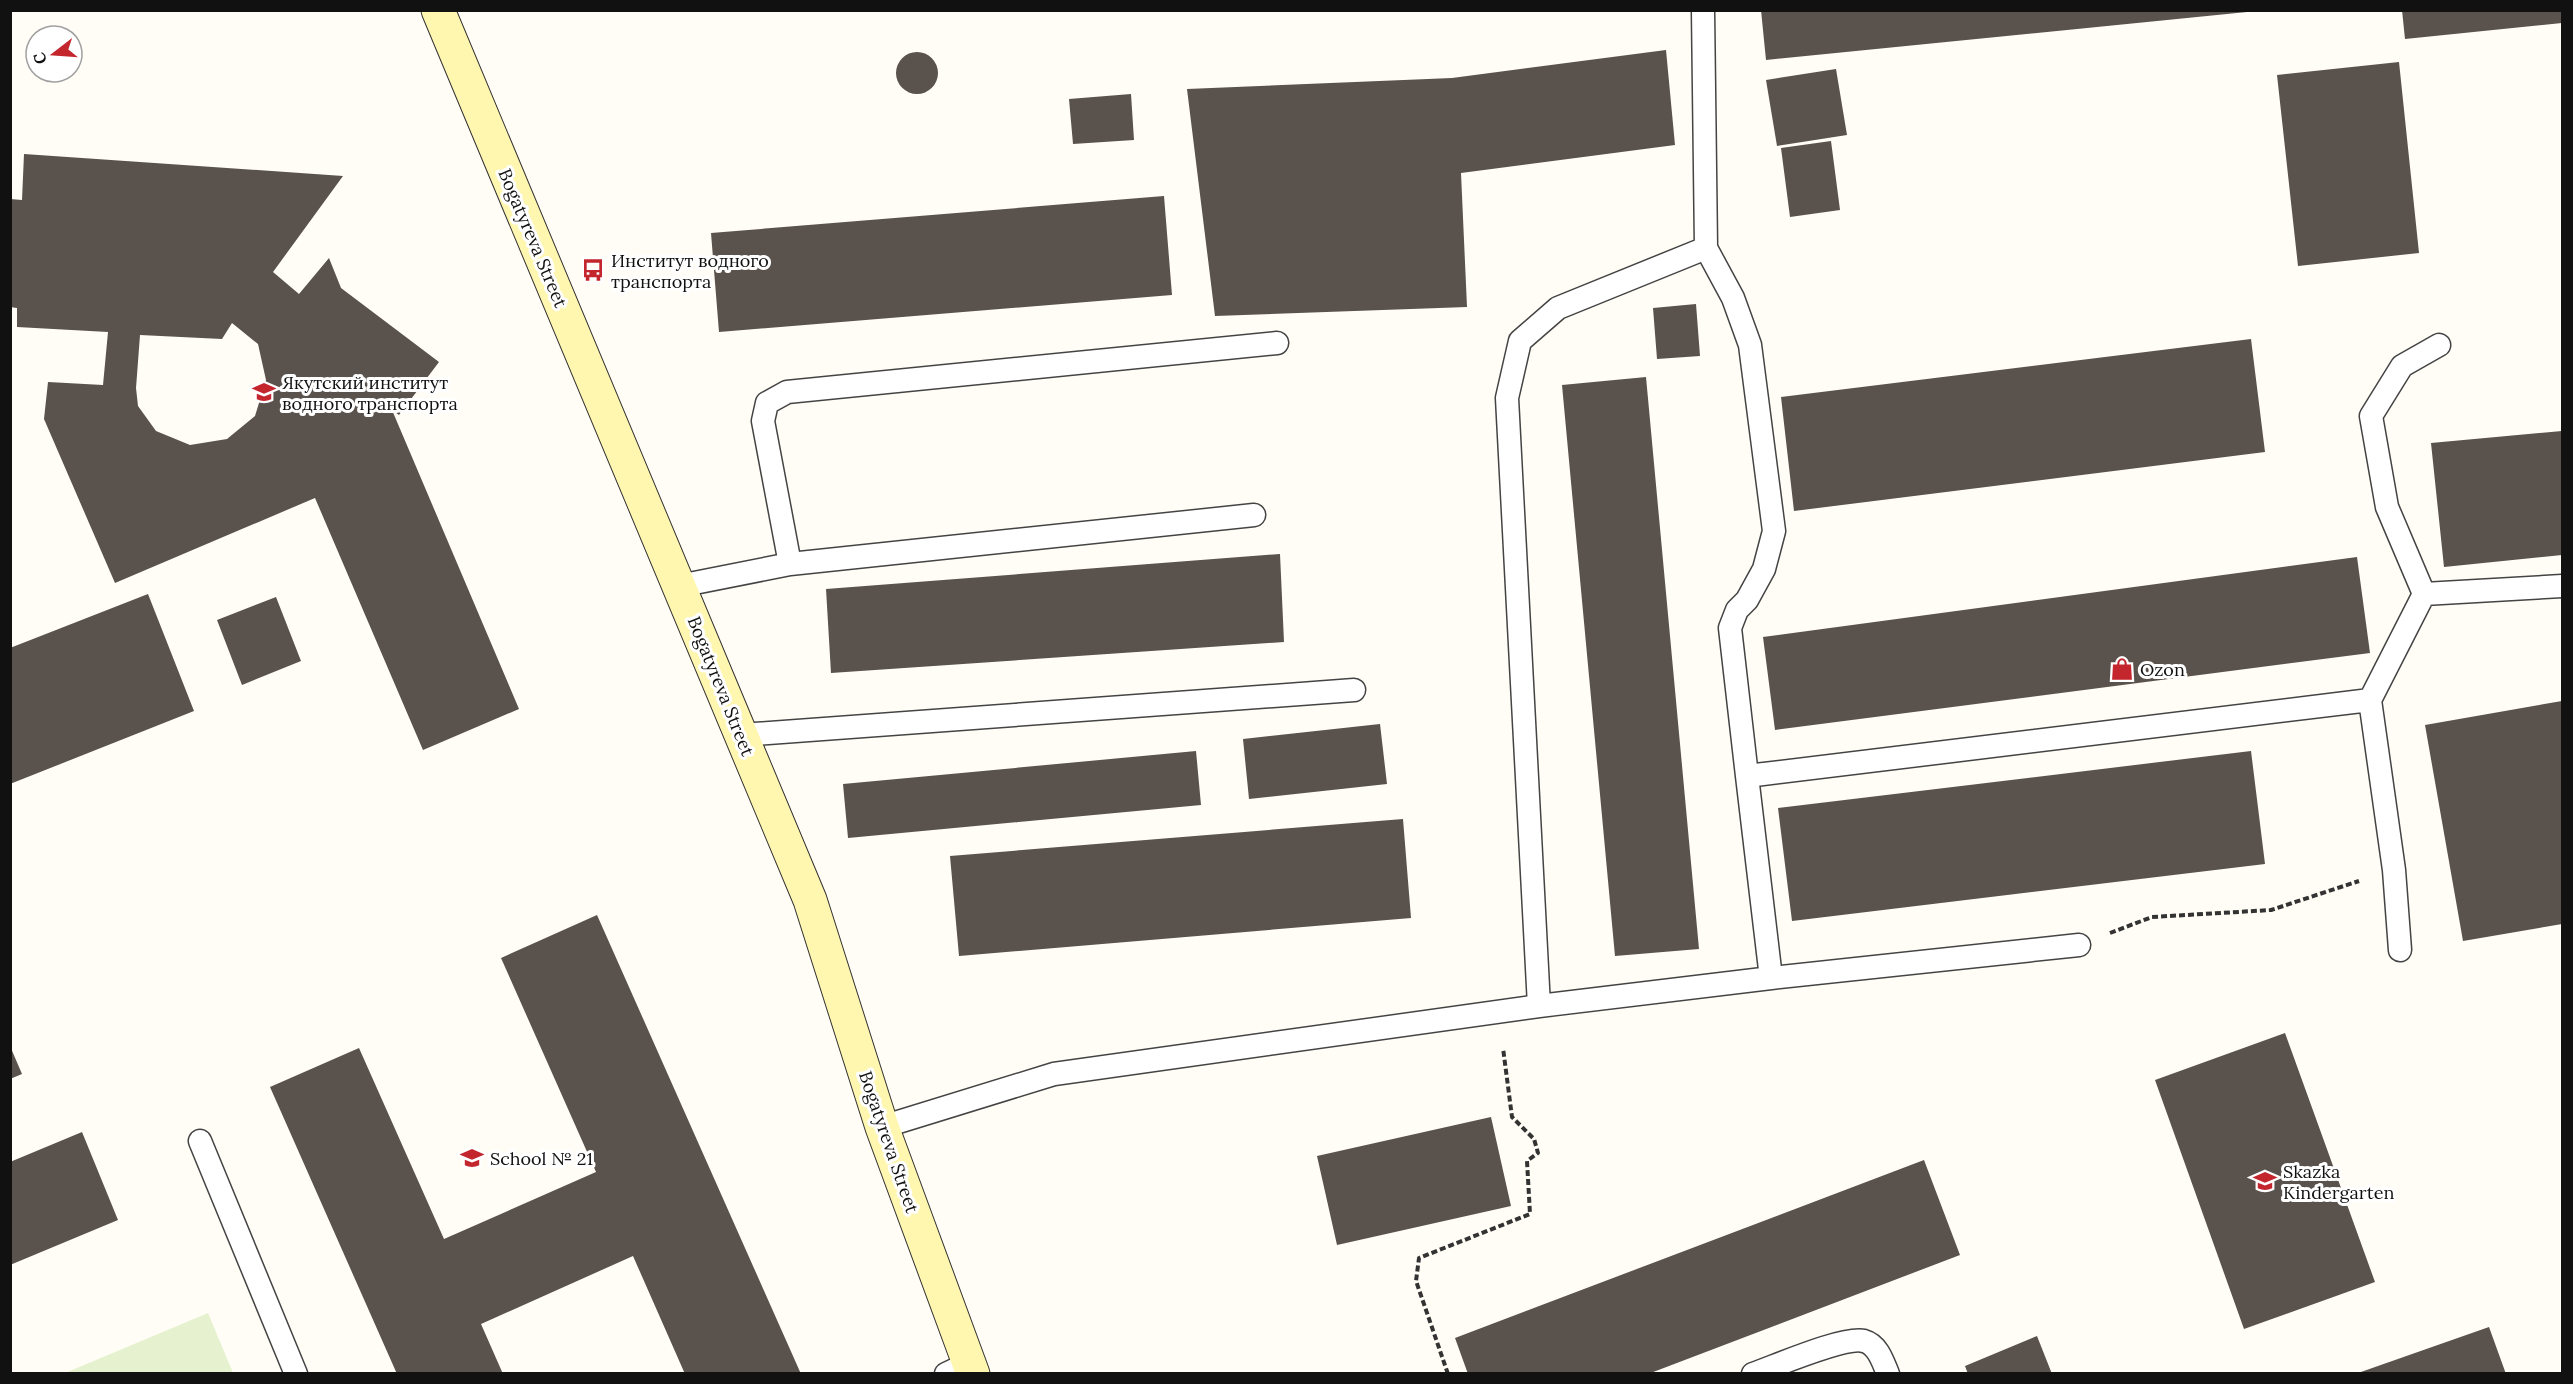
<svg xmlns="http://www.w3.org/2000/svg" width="2573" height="1384" viewBox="0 0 2573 1384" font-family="Lora,serif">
<rect width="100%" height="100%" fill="#fffdf5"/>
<path fill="#e6f2cf" d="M 208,1313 L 233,1373 L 65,1373 Z"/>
<path fill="#5a524d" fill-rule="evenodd" d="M 1761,10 L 2247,10 L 2247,12 L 1766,60 Z
M 2402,10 L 2562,10 L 2562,23 L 2405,39 Z
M 1666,50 L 1675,145 L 1461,173 L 1467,307 L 1215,316 L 1187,89 L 1452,78 Z
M896 73a21 21 0 1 1 42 0a21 21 0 1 1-42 0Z
M 2399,62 L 2419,253 L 2298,266 L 2277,75 Z
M 1836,69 L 1847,135 L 1777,146 L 1766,80 Z
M 1131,94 L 1134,140 L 1073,144 L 1069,99 Z
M 1831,141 L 1840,210 L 1790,217 L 1781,148 Z
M 24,154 L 343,176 L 273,272 L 299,294 L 329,258 L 341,288 L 439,362 L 399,415 L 392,410 L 519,709 L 423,750 L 315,498 L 115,583 L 44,419 L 48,382 L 103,385 L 108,332 L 17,327 L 17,308 L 10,307 L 10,199 L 22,200 ZM 232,323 L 258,344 L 266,380 L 255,416 L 227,439 L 190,445 L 156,431 L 138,406 L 136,388 L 140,335 L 222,339 Z
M 1164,196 L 1172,295 L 719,332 L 711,233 Z
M 1696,304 L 1700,356 L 1657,359 L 1653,308 Z
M 2251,339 L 2265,452 L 1794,511 L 1781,397 Z
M 1646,377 L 1699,949 L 1615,956 L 1562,385 Z
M 2562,431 L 2562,555 L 2444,567 L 2431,443 Z
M 1280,554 L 1284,642 L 831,673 L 826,589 Z
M 2357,557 L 2370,653 L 1775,730 L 1763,637 Z
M 148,594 L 194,711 L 10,784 L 10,648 Z
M 276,597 L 301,661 L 242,685 L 217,620 Z
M 2562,701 L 2562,924 L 2463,941 L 2425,725 Z
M 1380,724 L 1387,784 L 1249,799 L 1243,739 Z
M 1196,751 L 1201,805 L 848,838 L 843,784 Z
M 2251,751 L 2265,864 L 1792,921 L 1778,808 Z
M 1403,819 L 1411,918 L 959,956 L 950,856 Z
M 597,915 L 801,1374 L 685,1374 L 633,1256 L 481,1324 L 503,1374 L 397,1374 L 270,1087 L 359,1048 L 444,1239 L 596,1172 L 501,958 Z
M 2285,1033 L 2375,1282 L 2244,1329 L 2155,1080 Z
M 10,1046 L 22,1074 L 10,1079 Z
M 1491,1117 L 1511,1206 L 1337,1245 L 1317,1156 Z
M 82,1132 L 118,1220 L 10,1265 L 10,1162 Z
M 1924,1160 L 1960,1255 L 1648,1374 L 1468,1374 L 1455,1338 Z
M 2489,1327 L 2506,1374 L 2358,1374 L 2358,1373 Z
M 2037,1336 L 2052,1374 L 1968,1374 L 1965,1366 Z"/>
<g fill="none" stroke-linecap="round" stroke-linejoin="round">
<g stroke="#444" stroke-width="25">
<path id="lane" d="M 1706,248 L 1733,298 L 1750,345 L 1774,531 L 1764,569 L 1747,600 L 1737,610 L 1730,628 L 1747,776
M 790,564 L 1254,515
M 679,586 L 790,564 L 763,421 L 767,403 L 787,392 L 1277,343
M 2424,594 L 2387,507 L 2371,416 L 2402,366 L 2439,345
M 2370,700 L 2424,594 L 2562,586
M 741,735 L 1354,690
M 1771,978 L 1747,776 L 2370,700 L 2394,870 L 2400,950
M 1539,1006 L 1771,978 L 2079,945
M 882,1127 L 1054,1074 L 1539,1006 L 1507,398 L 1520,341 L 1558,308 L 1706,248 L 1703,10
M 200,1141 L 296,1374
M 946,1374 L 969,1363
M 1753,1374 C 1776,1366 1844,1336 1864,1341 C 1878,1345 1883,1362 1888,1374"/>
</g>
<g stroke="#333" stroke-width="35">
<path id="secondary" d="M 438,10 L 810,900 L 882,1127 L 973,1374"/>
</g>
<path stroke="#333" stroke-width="4" stroke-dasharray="6 3" stroke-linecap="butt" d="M 2110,933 L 2152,917 L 2271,910 L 2359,881
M 1448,1374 L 1416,1281 L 1419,1258 L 1530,1214 L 1527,1161 L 1538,1153 L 1534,1139 L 1512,1117 L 1503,1048"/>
<use href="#lane" stroke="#fff" stroke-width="22"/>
<use href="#secondary" stroke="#fff6b0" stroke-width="33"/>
</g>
<defs>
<g id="bus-bare" transform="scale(1.8)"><path d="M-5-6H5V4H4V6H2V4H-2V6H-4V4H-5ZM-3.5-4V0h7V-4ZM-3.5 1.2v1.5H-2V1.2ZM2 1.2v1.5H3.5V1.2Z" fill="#c4262e" stroke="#fff" stroke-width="2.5" paint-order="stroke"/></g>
<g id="university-bare" transform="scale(1.8)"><path d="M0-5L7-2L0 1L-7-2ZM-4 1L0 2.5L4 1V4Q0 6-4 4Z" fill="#c4262e" stroke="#fff" stroke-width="2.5" paint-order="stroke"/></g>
<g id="shop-bare" transform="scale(1.8)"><path d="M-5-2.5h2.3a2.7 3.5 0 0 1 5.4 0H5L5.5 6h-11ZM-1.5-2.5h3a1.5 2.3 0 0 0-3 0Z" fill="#c4262e" stroke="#fff" stroke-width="2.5" paint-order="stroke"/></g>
<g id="school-bare" transform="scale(1.8)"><path d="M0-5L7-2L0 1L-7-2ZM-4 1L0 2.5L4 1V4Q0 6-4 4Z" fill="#c4262e" stroke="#fff" stroke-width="2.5" paint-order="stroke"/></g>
</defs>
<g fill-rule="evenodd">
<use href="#bus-bare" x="593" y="270"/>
<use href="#university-bare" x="264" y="392"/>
<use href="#shop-bare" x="2122" y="669"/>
<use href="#school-bare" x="472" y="1158"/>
<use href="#school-bare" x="2265" y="1181"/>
</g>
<g text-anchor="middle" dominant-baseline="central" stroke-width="6" stroke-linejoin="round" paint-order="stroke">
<g font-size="18" fill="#111" stroke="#fff">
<text transform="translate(533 238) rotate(67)">Bogatyreva Street</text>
<text transform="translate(721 686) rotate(68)">Bogatyreva Street</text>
<text transform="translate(889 1142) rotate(71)">Bogatyreva Street</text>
</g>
<g font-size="18" fill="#111" stroke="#fff" text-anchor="start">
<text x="611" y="260">Институт водного<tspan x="611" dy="21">транспорта</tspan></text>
<text x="282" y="382">Якутский институт<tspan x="282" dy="21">водного транспорта</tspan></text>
<text x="2140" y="669">Ozon</text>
<text x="490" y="1158">School № 21</text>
<text x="2283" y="1171">Skazka<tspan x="2283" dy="21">Kindergarten</tspan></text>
</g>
</g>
<rect width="2573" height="1384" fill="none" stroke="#111111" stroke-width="24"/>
<g transform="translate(54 54) rotate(253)"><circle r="28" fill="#ffffff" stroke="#a0a0a0" stroke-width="1.5"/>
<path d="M0-4.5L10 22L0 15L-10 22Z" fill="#c4262e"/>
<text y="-9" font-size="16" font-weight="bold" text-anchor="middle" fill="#111111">С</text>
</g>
</svg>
